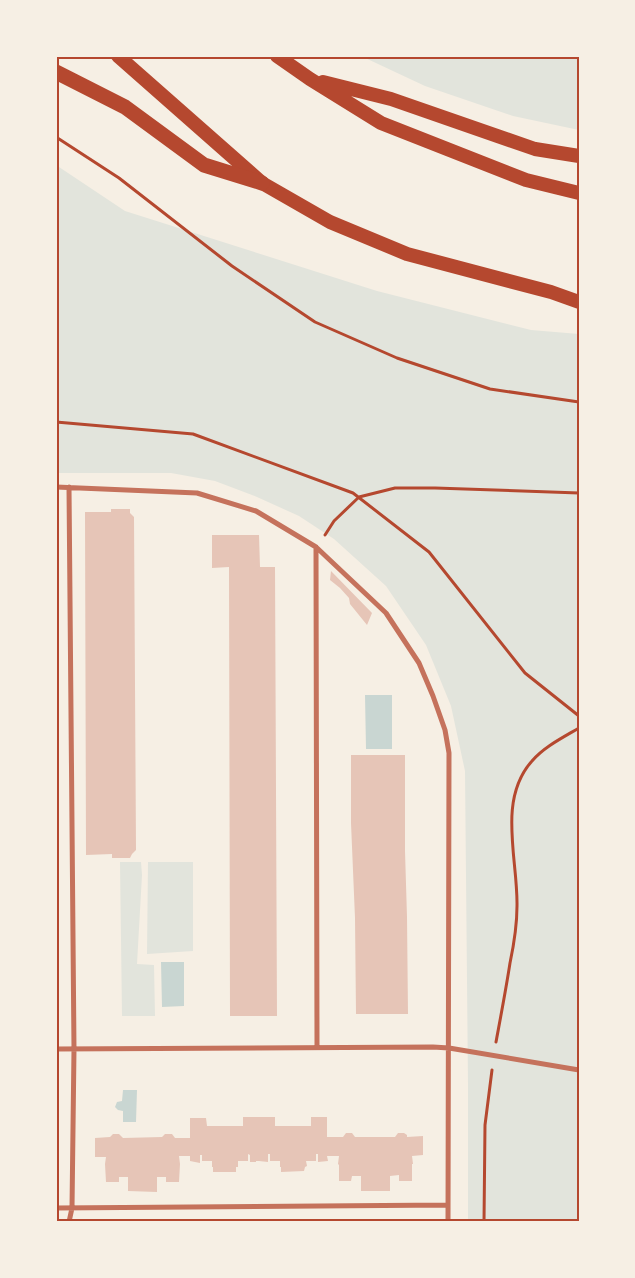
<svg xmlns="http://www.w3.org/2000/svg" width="635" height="1278" viewBox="0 0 635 1278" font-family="'Roboto Serif',serif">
<rect width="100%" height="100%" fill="#f6efe4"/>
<path fill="#e2e4dc" d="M 361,56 L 579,56 L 579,130 L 513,116 L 425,86 Z
M 56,165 L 125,211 L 377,291 L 531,330 L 579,334 L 579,1222 L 468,1222 L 468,1085 L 465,771 L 451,706 L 426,645 L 386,586 L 334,539 L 299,516 L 257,497 L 215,481 L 171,473 L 56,473 Z
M 120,862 L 141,862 L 142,875 L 137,964 L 154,965 L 155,1016 L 122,1016 Z
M 148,862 L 193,862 L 193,951 L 147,954 Z"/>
<path fill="#c9d6d2" d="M 365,695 L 392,695 L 392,749 L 366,749 Z
M 161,962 L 184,962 L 184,1006 L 162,1007 Z
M 123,1090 L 137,1090 L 136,1122 L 123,1122 L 123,1111 L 118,1110 L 115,1107 L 117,1102 L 122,1101 Z"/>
<path fill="#e6c5b7" d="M 111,509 L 130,509 L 130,513 L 134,517 L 136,850 L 132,854 L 130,858 L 112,858 L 112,854 L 86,855 L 85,512 L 111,512 Z
M 212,535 L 259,535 L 260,567 L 275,567 L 277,1016 L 230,1016 L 229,567 L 212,568 Z
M 331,571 L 372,613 L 367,625 L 350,604 L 349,598 L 340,588 L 330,580 Z
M 351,755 L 405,755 L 405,851 L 407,917 L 408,1014 L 356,1014 L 355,918 L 351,823 Z
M 243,1117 L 275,1117 L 275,1126 L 311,1126 L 311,1117 L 327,1117 L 327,1137 L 343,1137 L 346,1133 L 352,1133 L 355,1137 L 395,1137 L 398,1133 L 404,1133 L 407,1135 L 407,1137 L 423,1136 L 423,1155 L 412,1156 L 413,1164 L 412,1164 L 412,1181 L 399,1181 L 399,1175 L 390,1176 L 390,1191 L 361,1191 L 361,1176 L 352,1176 L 351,1181 L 339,1181 L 339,1165 L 338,1164 L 339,1156 L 327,1156 L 328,1161 L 318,1162 L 318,1154 L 316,1154 L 316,1161 L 306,1161 L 307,1166 L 305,1167 L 304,1171 L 281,1172 L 281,1167 L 280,1167 L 280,1161 L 270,1161 L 270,1154 L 268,1154 L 268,1162 L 259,1161 L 256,1161 L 256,1162 L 250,1162 L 250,1155 L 248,1154 L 248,1161 L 238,1161 L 238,1167 L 236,1167 L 236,1172 L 213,1172 L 213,1167 L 212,1167 L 212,1161 L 202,1161 L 202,1155 L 200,1155 L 200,1163 L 190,1161 L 190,1156 L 179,1156 L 180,1164 L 179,1182 L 166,1182 L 166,1177 L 157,1177 L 157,1192 L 128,1191 L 128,1177 L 119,1177 L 119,1182 L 106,1182 L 105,1164 L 106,1157 L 95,1157 L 95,1138 L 110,1137 L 113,1134 L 119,1134 L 123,1138 L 162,1137 L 165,1134 L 172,1134 L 175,1138 L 190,1138 L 190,1118 L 206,1118 L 207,1126 L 243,1126 Z"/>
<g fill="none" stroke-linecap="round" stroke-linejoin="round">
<path stroke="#b5482f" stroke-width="3" d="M 56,137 L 119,178 L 232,266 L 315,322 L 397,358 L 490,389 L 579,402
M 56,422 L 193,434 L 353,493 L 429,552 L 525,673 L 579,716
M 325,535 L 334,521 L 359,497 L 395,488 L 435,488 L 579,493
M 496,1042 C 501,1015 506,989 510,963 C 514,944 517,925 517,906 C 518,859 497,800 532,761 C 544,747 562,738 579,728
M 484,1222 L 485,1125 L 492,1070"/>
<path stroke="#c5725c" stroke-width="5" d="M 56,487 L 197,493 L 256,511 L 316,547 L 386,613 L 419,663 L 433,696 L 445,730 L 449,753 L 448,1222
M 316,547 L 317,1047
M 56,1049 L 433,1047 L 449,1048 L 579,1070
M 56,1208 L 448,1205
M 69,1222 L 72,1208 L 74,1049 L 69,487"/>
<path stroke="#b5482f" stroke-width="14" d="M 118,56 L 262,183 L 330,222 L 407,254 L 551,292 L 579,302
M 277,56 L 310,79 L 381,123 L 526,180 L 579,193
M 323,82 L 391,99 L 535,149 L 579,156"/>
<path stroke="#b5482f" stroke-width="15" d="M 56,72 L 125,107 L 204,165 L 262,183"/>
</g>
<rect width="635" height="1278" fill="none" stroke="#f6efe4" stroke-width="115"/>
<rect x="58" y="58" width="520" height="1162" fill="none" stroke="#b5482f" stroke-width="2"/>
</svg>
